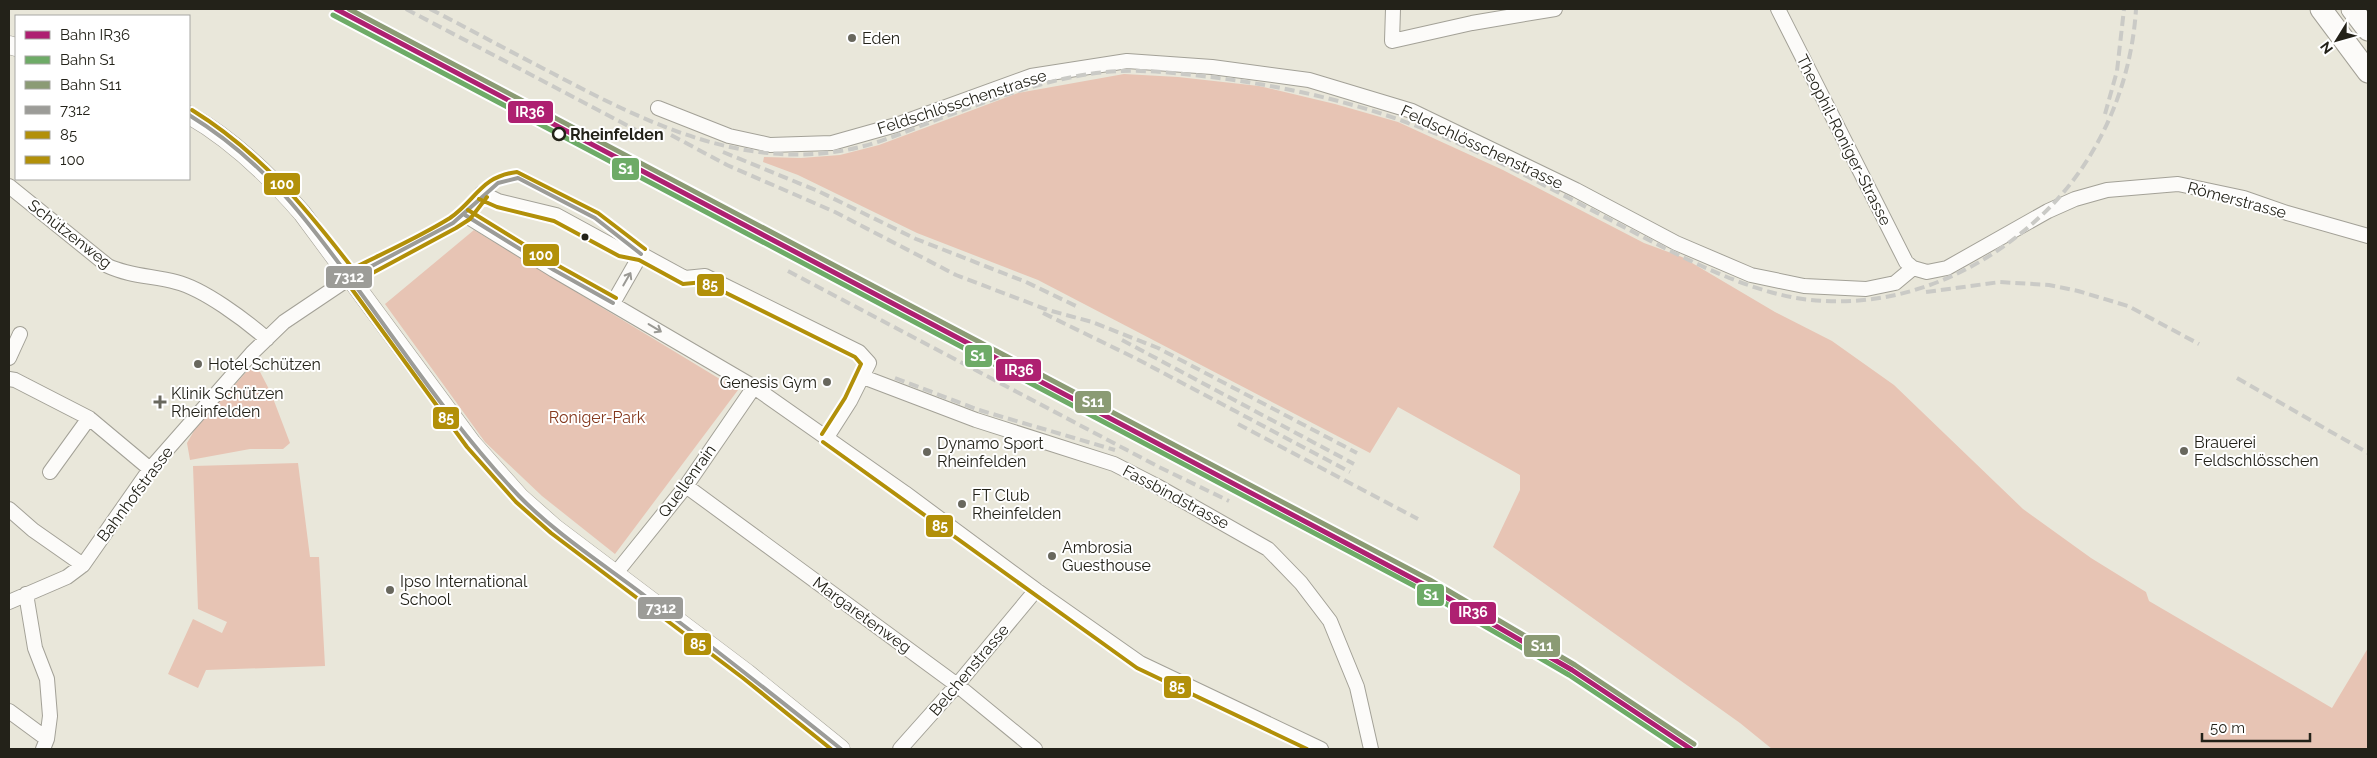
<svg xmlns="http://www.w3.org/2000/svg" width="2377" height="758" viewBox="0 0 2377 758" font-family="Raleway,sans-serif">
<rect width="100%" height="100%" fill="#e9e7da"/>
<path fill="#e7c4b4" d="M 1124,74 L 1178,77 L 1259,86 L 1335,104 L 1398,122 L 1503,170 L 1644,243 L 1682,257 L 1775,312 L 1832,341 L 1894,385 L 2023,509 L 2091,558 L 2146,592 L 2149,601 L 2332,708 L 2368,648 L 2368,749 L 1772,749 L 1740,723 L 1493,547 L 1520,490 L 1520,475 L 1398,407 L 1370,453 L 1038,280 L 917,233 L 798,175 L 763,162 L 764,157 L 801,158 L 840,155 L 879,145 L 1018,93 Z
M 474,230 L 738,390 L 615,554 L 542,496 L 485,442 L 385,304 Z
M 248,370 L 259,370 L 271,393 L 290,443 L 283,449 L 250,449 L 190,460 L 187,443 L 195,429 Z
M 298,463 L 310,557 L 319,557 L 325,666 L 206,670 L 198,688 L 168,674 L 193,619 L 222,633 L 227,622 L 198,609 L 193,466 Z"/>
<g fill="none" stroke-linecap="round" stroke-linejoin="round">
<g stroke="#a3a197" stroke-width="16">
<path id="minor" d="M 1393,9 L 1392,41 L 1472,23 L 1555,9
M 1778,9 L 1906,262 L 1913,268 L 1927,272 L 1947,268 L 2048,211 L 2075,199 L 2107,190 L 2178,184 L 2244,198 L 2287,213 L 2368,236
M 658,108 L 729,136 L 770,145 L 832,143 L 896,125 L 1031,76 L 1127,61 L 1212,67 L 1309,80 L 1412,111 L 1576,190 L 1676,243 L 1751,275 L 1804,286 L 1866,289 L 1895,283 L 1913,268
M 9,186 L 108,266 C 129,276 154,276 176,282 C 204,289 245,320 267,339
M 465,215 L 554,270 L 754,387 L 905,493 L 1036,590 L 1140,663 L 1321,749
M 613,303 L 641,254
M 9,358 L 20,334
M 863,377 L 976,420 L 1114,464 L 1157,486 L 1268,549 L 1301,583 L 1330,621 L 1357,687 L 1371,749
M 9,379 L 15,380 L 89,418 L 150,469
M 50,472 L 89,418
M 686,486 L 957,685 L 1035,749
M 9,509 L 33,530 L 83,565
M 616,573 L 686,486 L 754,387
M 26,594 L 35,648 L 47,679 L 50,716 L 47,739 L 43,749
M 9,602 L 67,577 L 83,565 L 150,469 L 252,353 L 284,322 L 351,277 L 453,223 L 465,215 L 482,193 L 498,201 L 556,215 L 622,251 L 641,254 L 685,278 L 705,276 L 859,352 L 869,363 L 850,401 L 827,437
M 9,711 L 47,739
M 900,749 L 957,685 L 1036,590"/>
</g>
<g stroke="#a3a197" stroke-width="19">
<path id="major" d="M 9,45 L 16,47
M 189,115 C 233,140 269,175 302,213 L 472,443 L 520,497 L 555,528 L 747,673 L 841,749"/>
</g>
<g stroke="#a3a197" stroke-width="23">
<path id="highway" d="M 2321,9 L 2368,72
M 2352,9 L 2368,30"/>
</g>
<use href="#minor" stroke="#fcfbf9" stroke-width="14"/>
<use href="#major" stroke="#fcfbf9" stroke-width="18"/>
<use href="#highway" stroke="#fcfbf9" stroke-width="21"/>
<path stroke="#cacac6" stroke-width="4" stroke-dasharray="10 5" stroke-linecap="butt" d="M 406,9 L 636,130
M 430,9 C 471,30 511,52 552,73 C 641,120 736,168 840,151 C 880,145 915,127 952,114 C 1007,94 1064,73 1123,71 C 1152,70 1183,74 1211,77 C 1300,88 1385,109 1466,147 C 1526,174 1583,206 1641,236 C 1690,261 1742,288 1796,298 C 1883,312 1967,281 2032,224 C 2095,170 2131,90 2136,9
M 2105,114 L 2117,71 L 2124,9
M 671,135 L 727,165 L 835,212 L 956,275 L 1048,310 L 1092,322 L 1158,348 L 1357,453
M 723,152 L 818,191 L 916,239 L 1026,282 L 1076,306
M 788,271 L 1159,467 L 1229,501
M 1926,292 L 2000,282 L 2049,285 L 2078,291 L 2128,306 L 2199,344
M 1043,313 L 1137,359 L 1350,472
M 1122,340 L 1354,464
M 895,378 L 979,410 L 1115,450
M 2237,378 L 2368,453
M 1238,424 L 1418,519"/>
<g stroke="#fff" stroke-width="8">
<path id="bus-1" d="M 189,115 C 261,159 303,214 352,281 C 406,354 456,430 519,496 C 556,534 603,564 645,596 C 711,646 776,697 841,749
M 465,215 L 554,270 L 613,303
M 351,277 L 453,223 L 498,183 L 518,178 L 595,218 L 641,254"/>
</g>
<g stroke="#fff" stroke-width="8">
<path id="bus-2" d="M 479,199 L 497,207 L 554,221 L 619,256 L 639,260 L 683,284 L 704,282 L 855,357 L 861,364 L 845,398 L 822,434
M 346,281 L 467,447 L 516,502 L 551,533 L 743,678 L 831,749
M 354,283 L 456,228 L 470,219 L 487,197
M 823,442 L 1137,668 L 1307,749"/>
</g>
<g stroke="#fff" stroke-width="8">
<path id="bus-3" d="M 192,110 C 260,152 308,210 356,273
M 468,210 L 557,265 L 616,298
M 348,271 C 381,254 418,238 450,218 C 476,200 481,176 517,172 L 598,213 L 645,249"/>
</g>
<use href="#bus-1" stroke="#9c9c98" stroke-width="4"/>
<use href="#bus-2" stroke="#b29009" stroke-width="4"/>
<use href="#bus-3" stroke="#b29009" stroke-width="4"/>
<g stroke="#fff" stroke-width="9">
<path id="rail-1" d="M 336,9 L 1427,586 L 1572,670 L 1691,749"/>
</g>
<g stroke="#fff" stroke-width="9">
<path id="rail-2" d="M 333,15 L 1424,591 L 1569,675 L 1680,749"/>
</g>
<g stroke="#fff" stroke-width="9">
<path id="rail-3" d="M 349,9 L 1430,580 L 1575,665 L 1694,744"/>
</g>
<use href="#rail-1" stroke="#ae2071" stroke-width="5"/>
<use href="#rail-2" stroke="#6eab67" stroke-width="5"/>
<use href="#rail-3" stroke="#8b9b74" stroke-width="5"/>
</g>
<defs><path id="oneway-shaft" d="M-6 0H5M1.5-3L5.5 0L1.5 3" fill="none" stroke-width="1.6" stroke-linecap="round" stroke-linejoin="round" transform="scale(1.25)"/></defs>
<g stroke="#9a9994">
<use href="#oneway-shaft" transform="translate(627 279) rotate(-60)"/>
<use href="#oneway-shaft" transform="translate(655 328) rotate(31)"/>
</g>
<g fill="#68675d" stroke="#fff" stroke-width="2">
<circle cx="852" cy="38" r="5"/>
<circle cx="198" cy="364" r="5"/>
<circle cx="827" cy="382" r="5"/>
<path d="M157.5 394.5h5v5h5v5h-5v5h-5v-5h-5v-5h5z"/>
<circle cx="2184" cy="451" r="5"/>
<circle cx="927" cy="452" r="5"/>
<circle cx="962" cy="504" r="5"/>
<circle cx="1052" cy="556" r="5"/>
<circle cx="390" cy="590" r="5"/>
</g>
<circle fill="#fff" stroke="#232219" stroke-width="2.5" cx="559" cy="134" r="6"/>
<circle fill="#232219" stroke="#fff" stroke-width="2" cx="585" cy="237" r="4.5"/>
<g text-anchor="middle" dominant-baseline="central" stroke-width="4" stroke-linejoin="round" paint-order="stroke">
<g font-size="16" fill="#232219" stroke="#fff" text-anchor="start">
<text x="862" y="38">Eden</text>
<text x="208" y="364">Hotel Schützen</text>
<text x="817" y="382" text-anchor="end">Genesis Gym</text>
<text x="171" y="393">Klinik Schützen<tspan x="171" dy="18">Rheinfelden</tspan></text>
<text x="2194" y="442">Brauerei<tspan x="2194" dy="18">Feldschlösschen</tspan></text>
<text x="937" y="443">Dynamo Sport<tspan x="937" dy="18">Rheinfelden</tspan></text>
<text x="972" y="495">FT Club<tspan x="972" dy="18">Rheinfelden</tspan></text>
<text x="1062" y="547">Ambrosia<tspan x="1062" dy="18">Guesthouse</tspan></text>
<text x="400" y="581">Ipso International<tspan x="400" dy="18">School</tspan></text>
</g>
<g font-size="16" fill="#232219" stroke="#fff">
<text transform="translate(962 102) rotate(-18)">Feldschlösschenstrasse</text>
<text transform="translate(1844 140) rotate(63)">Theophil-Roniger-Strasse</text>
<text transform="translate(1482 147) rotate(25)">Feldschlösschenstrasse</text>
<text transform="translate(2237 200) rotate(15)">Römerstrasse</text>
<text transform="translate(70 234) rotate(38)">Schützenweg</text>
<text transform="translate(687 481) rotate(-54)">Quellenrain</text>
<text transform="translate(135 494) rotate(-53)">Bahnhofstrasse</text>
<text transform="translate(1176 497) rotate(28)">Fassbindstrasse</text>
<text transform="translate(862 615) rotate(36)">Margaretenweg</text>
<text transform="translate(969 670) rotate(-50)">Belchenstrasse</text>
</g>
<g font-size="16" font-weight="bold" fill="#232219" stroke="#fff" text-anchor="start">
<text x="570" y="134">Rheinfelden</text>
</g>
<g font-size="16" fill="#85391e" stroke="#fff">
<text x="597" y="417">Roniger-Park</text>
</g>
</g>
<g stroke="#fff" stroke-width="2">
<rect x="507" y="100" width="47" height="24" rx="5" fill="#ae2071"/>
<rect x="611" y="157" width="29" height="24" rx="5" fill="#6eab67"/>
<rect x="263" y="172" width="38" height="24" rx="5" fill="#b29009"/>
<rect x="522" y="243" width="38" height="24" rx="5" fill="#b29009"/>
<rect x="325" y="265" width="48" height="24" rx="5" fill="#9c9c98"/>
<rect x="696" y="273" width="29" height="24" rx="5" fill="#b29009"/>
<rect x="964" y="344" width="29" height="24" rx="5" fill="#6eab67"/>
<rect x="995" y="358" width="47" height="24" rx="5" fill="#ae2071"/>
<rect x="1074" y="390" width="38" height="24" rx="5" fill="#8b9b74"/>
<rect x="432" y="406" width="28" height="24" rx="5" fill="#b29009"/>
<rect x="925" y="514" width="29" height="24" rx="5" fill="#b29009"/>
<rect x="1416" y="583" width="29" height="24" rx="5" fill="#6eab67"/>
<rect x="637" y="596" width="47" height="24" rx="5" fill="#9c9c98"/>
<rect x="1449" y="601" width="48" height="24" rx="5" fill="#ae2071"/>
<rect x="683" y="632" width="29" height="24" rx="5" fill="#b29009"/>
<rect x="1523" y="634" width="38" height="24" rx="5" fill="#8b9b74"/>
<rect x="1163" y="675" width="29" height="24" rx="5" fill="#b29009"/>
</g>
<g font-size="14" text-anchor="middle" font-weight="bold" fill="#fff">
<text x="530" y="117">IR36</text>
<text x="626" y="174">S1</text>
<text x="282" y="189">100</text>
<text x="541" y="260">100</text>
<text x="349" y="282">7312</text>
<text x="710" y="290">85</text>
<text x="978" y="361">S1</text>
<text x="1019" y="375">IR36</text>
<text x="1093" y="407">S11</text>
<text x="446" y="423">85</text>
<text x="940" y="531">85</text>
<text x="1431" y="600">S1</text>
<text x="661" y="613">7312</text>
<text x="1473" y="617">IR36</text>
<text x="698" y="649">85</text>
<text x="1542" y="651">S11</text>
<text x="1177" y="692">85</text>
</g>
<rect width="2377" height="758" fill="none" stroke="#232219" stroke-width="20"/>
<rect x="15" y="15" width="175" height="165" fill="#ffffff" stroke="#a7a7a3"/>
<rect x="25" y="31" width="25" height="8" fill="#ae2071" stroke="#a7a7a3"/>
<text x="60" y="40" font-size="15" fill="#232219">Bahn IR36</text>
<rect x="25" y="56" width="25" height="8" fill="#6eab67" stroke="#a7a7a3"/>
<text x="60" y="65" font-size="15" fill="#232219">Bahn S1</text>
<rect x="25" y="81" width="25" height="8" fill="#8b9b74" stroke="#a7a7a3"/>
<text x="60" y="90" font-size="15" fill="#232219">Bahn S11</text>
<rect x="25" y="106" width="25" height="8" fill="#9c9c98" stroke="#a7a7a3"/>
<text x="60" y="115" font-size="15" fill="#232219">7312</text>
<rect x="25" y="131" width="25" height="8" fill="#b29009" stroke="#a7a7a3"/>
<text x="60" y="140" font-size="15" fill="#232219">85</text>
<rect x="25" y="156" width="25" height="8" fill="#b29009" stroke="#a7a7a3"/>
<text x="60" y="165" font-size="15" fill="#232219">100</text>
<g transform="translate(2337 40) rotate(233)" stroke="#ffffff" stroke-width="4" paint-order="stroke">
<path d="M0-4L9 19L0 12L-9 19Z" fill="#232219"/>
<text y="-8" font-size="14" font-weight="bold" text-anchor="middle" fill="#232219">N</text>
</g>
<path d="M2202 733v8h108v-8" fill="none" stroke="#232219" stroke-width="2.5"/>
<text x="2210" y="733" font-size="15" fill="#232219" stroke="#ffffff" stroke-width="4" paint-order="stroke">50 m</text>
</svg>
